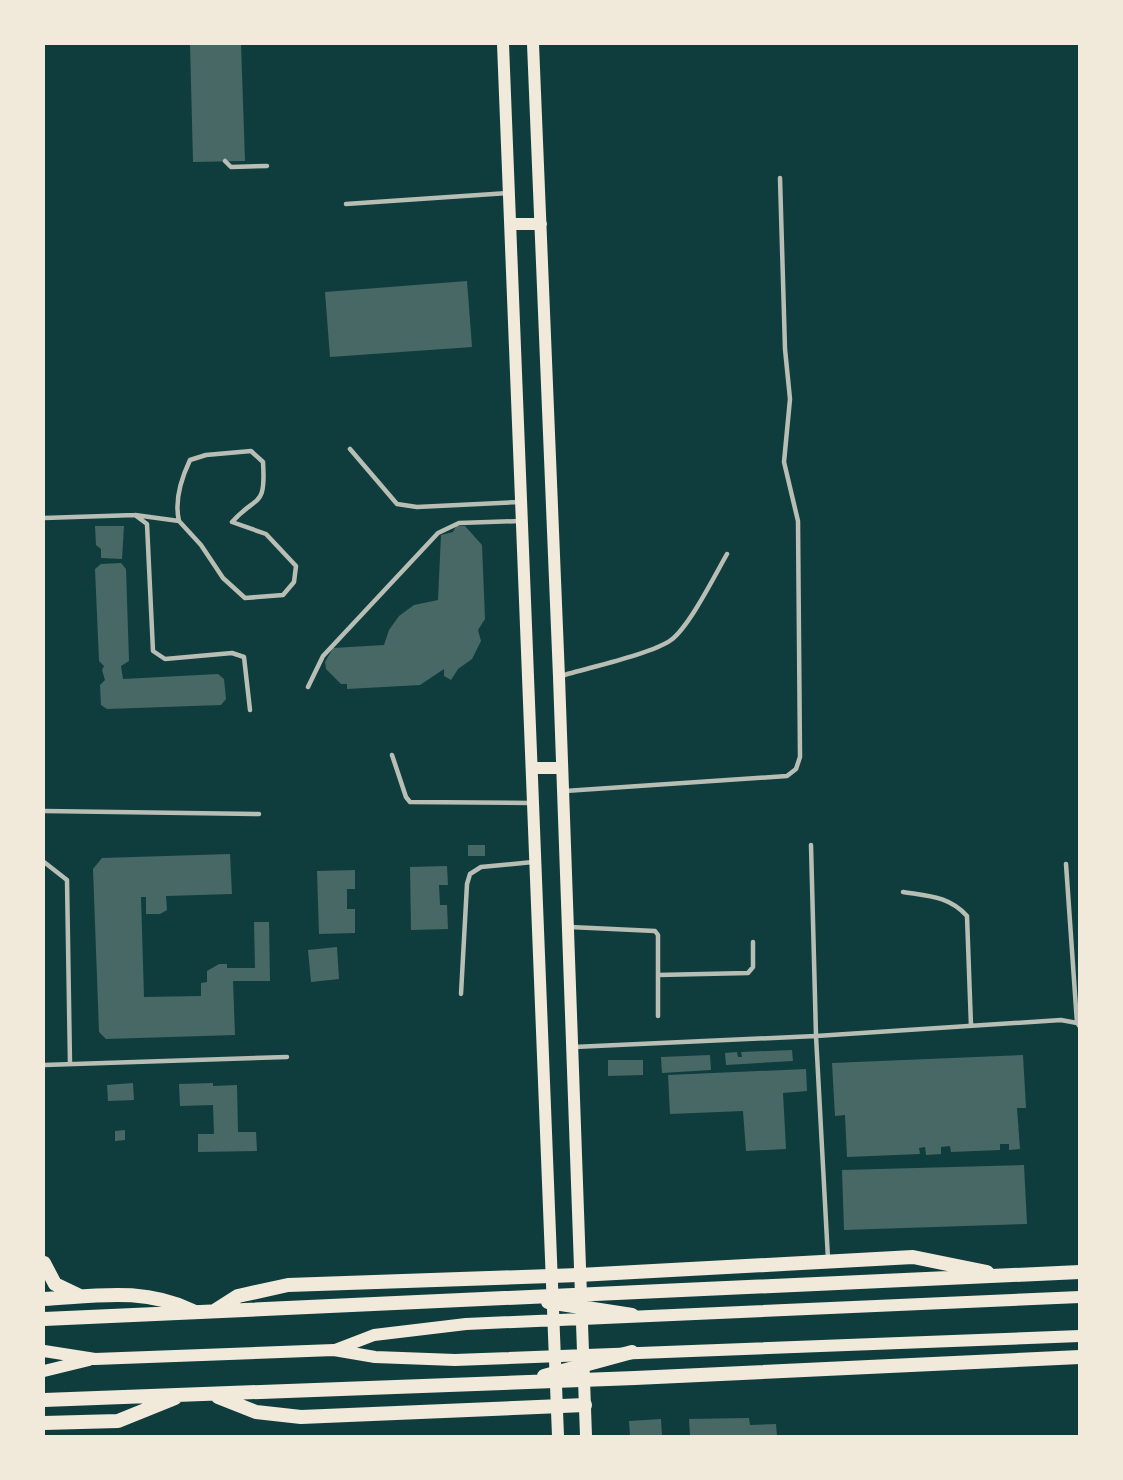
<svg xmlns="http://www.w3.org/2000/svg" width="1123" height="1480" viewBox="0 0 1123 1480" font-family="'Noto Sans',sans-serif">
<rect width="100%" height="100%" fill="#0f3d3e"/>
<path fill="#486865" d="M 190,44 L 241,44 L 245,161 L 193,162 Z
M 467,281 L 472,347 L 330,357 L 325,292 Z
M 95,526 L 124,526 L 122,559 L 101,558 L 101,549 L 96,545 Z
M 456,526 L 465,526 L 482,545 L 485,619 L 478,630 L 481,641 L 472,659 L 458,669 L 451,680 L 444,676 L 444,669 L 420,685 L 347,689 L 347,684 L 341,684 L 326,669 L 325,662 L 333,648 L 384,645 L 389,630 L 399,616 L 414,605 L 438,600 L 441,535 L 453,532 Z
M 121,563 L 126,569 L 129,661 L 121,666 L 123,679 L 218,674 L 224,679 L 226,699 L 221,705 L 107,709 L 101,705 L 100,685 L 105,680 L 102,670 L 104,666 L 99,661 L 95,569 L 101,564 Z
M 468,845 L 485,845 L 485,856 L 468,856 Z
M 230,854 L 232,894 L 166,896 L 167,910 L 160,914 L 146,914 L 146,897 L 141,897 L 144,997 L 201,996 L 201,983 L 207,982 L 207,971 L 219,964 L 227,964 L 227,968 L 255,968 L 254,922 L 269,922 L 270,981 L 233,981 L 235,1035 L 106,1039 L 99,1032 L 93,869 L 102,858 Z
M 447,866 L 448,885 L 439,885 L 440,905 L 447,905 L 448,929 L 411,930 L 410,867 Z
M 355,870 L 355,889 L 347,889 L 347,909 L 355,909 L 355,933 L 319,934 L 317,871 Z
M 337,947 L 339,979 L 311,982 L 308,950 Z
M 792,1050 L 793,1061 L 726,1065 L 725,1053 L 737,1052 L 738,1057 L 742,1057 L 741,1052 Z
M 710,1055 L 711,1070 L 662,1073 L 661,1057 Z
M 1023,1055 L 1026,1108 L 1017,1108 L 1020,1149 L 1009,1150 L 1009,1144 L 1000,1144 L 1000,1150 L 951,1152 L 950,1146 L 941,1147 L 941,1154 L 926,1155 L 925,1147 L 919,1148 L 920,1154 L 847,1157 L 845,1115 L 835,1116 L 832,1063 Z
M 608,1060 L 643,1060 L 643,1075 L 608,1076 Z
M 806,1069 L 807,1091 L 783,1093 L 786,1149 L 746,1151 L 743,1111 L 670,1114 L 668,1075 Z
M 133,1083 L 134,1100 L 108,1101 L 107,1085 Z
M 213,1083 L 213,1086 L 237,1085 L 238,1132 L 256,1132 L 257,1151 L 198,1152 L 198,1134 L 214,1134 L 213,1105 L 180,1106 L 179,1084 Z
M 125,1130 L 125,1140 L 115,1141 L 115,1131 Z
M 1024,1165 L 1027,1224 L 844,1230 L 842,1170 Z
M 749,1418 L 750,1425 L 776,1424 L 777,1436 L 690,1436 L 689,1419 Z
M 661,1419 L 662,1436 L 630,1436 L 629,1421 Z"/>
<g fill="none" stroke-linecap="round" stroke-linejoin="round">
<path stroke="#b8beb3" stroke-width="4.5" d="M 225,161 L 231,167 L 267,166
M 346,204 L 508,193
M 350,449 L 397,504 L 417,507 L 519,502
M 135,515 L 179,521 C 174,500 181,479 190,460 L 206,455 L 251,451 L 263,462 C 266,509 257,494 232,522 L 266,534 L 296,566 L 294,582 L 283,595 L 245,598 L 223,578 L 201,545 L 179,521
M 44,518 L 135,515 L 147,524 L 153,651 L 165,659 L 232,653 L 244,657 L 250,710
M 561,676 C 586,668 652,654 671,640 C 689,627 715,575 727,554
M 308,687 L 323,656 L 438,533 L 459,523 L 520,521
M 392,755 L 406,797 L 410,802 L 531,803
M 565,791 L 787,776 L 796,769 L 800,757 L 798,521 L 784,462 L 790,399 L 785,349 L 780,178
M 44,811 L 259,814
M 811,845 L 816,1036 L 1061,1020 L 1077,1023 L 1080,1027
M 44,862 L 67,880 L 70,1064
M 1066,864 L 1077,1023
M 903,892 C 928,896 949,896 967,916 L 971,1026
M 570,927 L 655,931 L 658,935 L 658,1016
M 658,975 L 748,973 L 753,967 L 753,942
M 461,994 L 467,884 L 470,874 L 481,867 L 533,862
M 574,1047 L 816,1036 L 828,1259
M 44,1065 L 287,1057"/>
<path stroke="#f1e9da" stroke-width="12" d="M 503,44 L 558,1436
M 533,44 L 559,677 L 586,1436
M 512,224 L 541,224
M 532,768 L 562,768
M 335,1350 L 374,1335 L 466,1324 L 1080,1297
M 44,1351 L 95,1359 L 334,1350 L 375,1357 L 455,1360 L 1080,1336
M 44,1371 L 89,1360"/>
<path stroke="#f1e9da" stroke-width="14" d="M 44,1263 L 55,1284 L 78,1295
M 44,1299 C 97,1296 143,1287 193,1311
M 548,1302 L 632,1315
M 216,1310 L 238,1296 L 288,1285 L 579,1275 L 913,1257 L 987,1272
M 44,1319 L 1080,1272
M 544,1376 L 632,1352
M 218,1397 L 256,1412 L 301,1417 L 585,1405
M 44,1400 L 635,1378 L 1080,1357
M 44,1423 L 118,1421 L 175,1398"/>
</g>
<rect width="1123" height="1480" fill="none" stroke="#f1e9da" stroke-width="90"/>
</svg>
